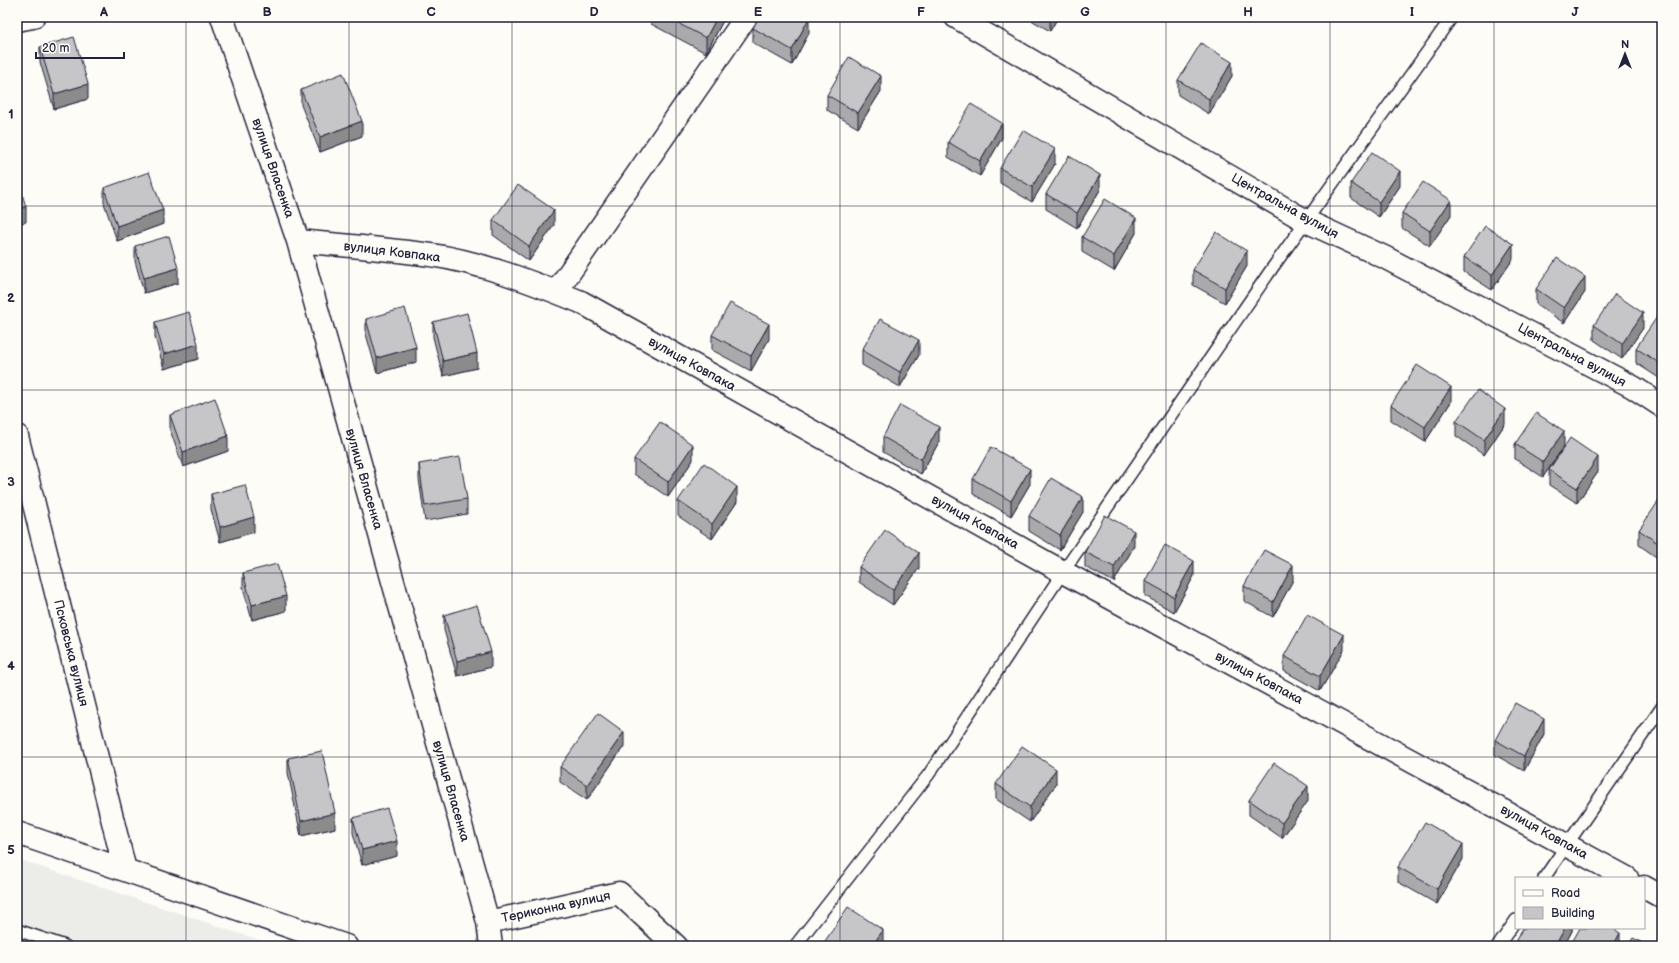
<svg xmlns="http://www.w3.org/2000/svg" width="1679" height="963" viewBox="0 0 1679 963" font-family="'Balsamiq Sans',sans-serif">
<rect width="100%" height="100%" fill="#fdfcf7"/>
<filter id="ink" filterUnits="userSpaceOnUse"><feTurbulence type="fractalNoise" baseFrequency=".025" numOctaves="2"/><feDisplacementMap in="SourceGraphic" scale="8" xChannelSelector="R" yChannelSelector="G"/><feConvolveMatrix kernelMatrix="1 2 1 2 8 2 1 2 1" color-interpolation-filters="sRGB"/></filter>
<g filter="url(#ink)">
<path fill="#ecece9" d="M 17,859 L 277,946 L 17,946 Z"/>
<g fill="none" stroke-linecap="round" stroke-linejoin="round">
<g stroke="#22223b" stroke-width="14">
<path id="lane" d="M 1544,878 L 1662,707
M 17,930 L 65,946
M 795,946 L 929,774 L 1063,572 L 1273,267 L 1452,17
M 1498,946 L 1516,920"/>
</g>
<g stroke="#22223b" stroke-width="25">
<path id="street" d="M 222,17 L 298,241 L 488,922 L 491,946
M 956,17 L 1306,221 L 1384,257 L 1633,387 L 1662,406
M 17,20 L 33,17
M 298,241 C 342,245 387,249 431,255 C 481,262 534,283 581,302 L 1063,572 L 1627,878
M 556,292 L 746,17
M 17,436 L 125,870
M 17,833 L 346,946
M 1644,887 L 1662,897
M 488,922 L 619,893 L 676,946"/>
</g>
<use href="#lane" stroke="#fdfcf7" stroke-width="11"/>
<use href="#street" stroke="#fdfcf7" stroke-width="22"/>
</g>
<path fill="#aaaaac" stroke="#22223b" d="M 651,17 L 725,17 L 706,53 L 651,24 Z
M 1026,17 L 1058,17 L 1050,31 Z
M 753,28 L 809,33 L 792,65 L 753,43 Z
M 40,47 L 88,99 L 54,109 L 40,62 Z
M 1232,76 L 1209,114 L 1178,95 L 1178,80 Z
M 301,90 L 362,136 L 320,152 L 301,105 Z
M 881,91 L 858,128 L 827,110 L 827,95 Z
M 1002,138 L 980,176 L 948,157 L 948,142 Z
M 1055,164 L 1032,202 L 1000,183 L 1000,168 Z
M 1351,183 L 1400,186 L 1379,217 L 1351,198 Z
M 104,188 L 163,224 L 117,241 L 104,203 Z
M 1100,190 L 1077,228 L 1046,209 L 1046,194 Z
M 1402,213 L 1451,215 L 1430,246 L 1402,228 Z
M 493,220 L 554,225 L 529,261 L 493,235 Z
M 1136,233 L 1114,271 L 1082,252 L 1082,237 Z
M 135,246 L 178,283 L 144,293 L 135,261 Z
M 1464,257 L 1513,259 L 1492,290 L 1464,272 Z
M 1247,266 L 1225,303 L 1193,285 L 1193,270 Z
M 1536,289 L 1585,292 L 1564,323 L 1536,304 Z
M 366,319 L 416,362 L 377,373 L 366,334 Z
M 1662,320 L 1662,380 L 1636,363 L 1636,348 Z
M 155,322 L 198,359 L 164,369 L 155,337 Z
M 433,322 L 477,368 L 443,376 L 433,337 Z
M 1594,325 L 1643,328 L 1622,359 L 1594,340 Z
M 712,335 L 769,339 L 751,371 L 712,350 Z
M 862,350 L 919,355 L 900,387 L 862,365 Z
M 1451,402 L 1425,442 L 1391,420 L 1391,405 Z
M 170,415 L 228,451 L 183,467 L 170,430 Z
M 1456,421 L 1505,424 L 1484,455 L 1456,436 Z
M 883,437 L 939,442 L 921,474 L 883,452 Z
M 1515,444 L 1564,446 L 1543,477 L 1515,459 Z
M 634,459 L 693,460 L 668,497 L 634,474 Z
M 419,464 L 467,499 L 467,514 L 425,521 L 419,479 Z
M 1549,470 L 1598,472 L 1577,503 L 1549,485 Z
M 973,479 L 1030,484 L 1011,516 L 973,494 Z
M 211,494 L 254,532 L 220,542 L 211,509 Z
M 678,501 L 737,502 L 712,539 L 678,516 Z
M 1662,501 L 1662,561 L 1639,545 L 1639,530 Z
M 1083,512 L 1060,550 L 1029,531 L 1029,516 Z
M 1134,546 L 1114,582 L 1085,567 L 1085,552 Z
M 859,567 L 919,568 L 893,605 L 859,582 Z
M 243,573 L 286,611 L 252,620 L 243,588 Z
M 1194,576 L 1174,612 L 1145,596 L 1145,581 Z
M 1293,580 L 1273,617 L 1244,601 L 1244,586 Z
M 444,615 L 491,667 L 457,676 L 444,630 Z
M 1344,650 L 1320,691 L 1284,671 L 1284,656 Z
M 1544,734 L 1524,771 L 1495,755 L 1495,740 Z
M 624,746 L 587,800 L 560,782 L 560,767 Z
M 288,758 L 335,828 L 301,836 L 288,773 Z
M 996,784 L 1056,784 L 1030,822 L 996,799 Z
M 1249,800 L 1308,801 L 1282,838 L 1249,815 Z
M 353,818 L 397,856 L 362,865 L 353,833 Z
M 1463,859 L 1437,904 L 1398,882 L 1398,867 Z
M 1572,928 L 1572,931 L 1564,946 L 1516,946 L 1516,940 Z"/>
<path fill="#8b8b8c" stroke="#22223b" d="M 717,17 L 725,17 L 706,53 L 706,38 Z
M 1050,17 L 1058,17 L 1050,31 Z
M 809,18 L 809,33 L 792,65 L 792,50 Z
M 1232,62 L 1232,76 L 1209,114 L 1209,99 Z
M 881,76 L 881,91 L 858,128 L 858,113 Z
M 88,84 L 88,99 L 54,109 L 54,94 Z
M 362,121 L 362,136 L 320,152 L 320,137 Z
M 1002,123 L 1002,138 L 980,176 L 980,161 Z
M 1055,149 L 1055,164 L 1032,202 L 1032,187 Z
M 1400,171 L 1400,186 L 1379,217 L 1379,202 Z
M 1100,175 L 1100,190 L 1077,228 L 1077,213 Z
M 1451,200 L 1451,215 L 1430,246 L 1430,231 Z
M 26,207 L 26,222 L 17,224 L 17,209 Z
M 163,210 L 163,224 L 117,241 L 117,226 Z
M 554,210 L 554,225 L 529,261 L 529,246 Z
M 1136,218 L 1136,233 L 1114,271 L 1114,256 Z
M 1513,244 L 1513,259 L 1492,290 L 1492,275 Z
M 1247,251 L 1247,266 L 1225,303 L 1225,288 Z
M 178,268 L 178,283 L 144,293 L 144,278 Z
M 1585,277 L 1585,292 L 1564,323 L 1564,308 Z
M 1643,313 L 1643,328 L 1622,359 L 1622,344 Z
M 769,324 L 769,339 L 751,371 L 751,356 Z
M 919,340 L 919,355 L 900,387 L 900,372 Z
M 198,344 L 198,359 L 164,369 L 164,354 Z
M 416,347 L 416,362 L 377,373 L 377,358 Z
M 477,353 L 477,368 L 443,376 L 443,361 Z
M 1451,387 L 1451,402 L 1425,442 L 1425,427 Z
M 1505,409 L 1505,424 L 1484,455 L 1484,440 Z
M 939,427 L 939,442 L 921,474 L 921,459 Z
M 1564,431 L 1564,446 L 1543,477 L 1543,462 Z
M 228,436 L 228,451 L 183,467 L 183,452 Z
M 693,445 L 693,460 L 668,497 L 668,482 Z
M 1598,457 L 1598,472 L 1577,503 L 1577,488 Z
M 1030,469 L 1030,484 L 1011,516 L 1011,501 Z
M 737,487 L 737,502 L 712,539 L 712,524 Z
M 1083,497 L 1083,512 L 1060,550 L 1060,535 Z
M 254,517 L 254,532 L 220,542 L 220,527 Z
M 1134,531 L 1134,546 L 1114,582 L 1114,567 Z
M 919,553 L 919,568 L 893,605 L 893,590 Z
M 1194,561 L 1194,576 L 1174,612 L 1174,597 Z
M 1293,565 L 1293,580 L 1273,617 L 1273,602 Z
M 286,596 L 286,611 L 252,620 L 252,605 Z
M 1344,635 L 1344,650 L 1320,691 L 1320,676 Z
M 491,652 L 491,667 L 457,676 L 457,661 Z
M 1544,719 L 1544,734 L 1524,771 L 1524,756 Z
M 624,732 L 624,746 L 587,800 L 587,785 Z
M 1056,769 L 1056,784 L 1030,822 L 1030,807 Z
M 1308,786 L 1308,801 L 1282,838 L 1282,823 Z
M 335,813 L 335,828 L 301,836 L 301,821 Z
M 397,841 L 397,856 L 362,865 L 362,850 Z
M 1463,844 L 1463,859 L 1437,904 L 1437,889 Z
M 1565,928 L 1572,928 L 1572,931 L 1564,946 L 1555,946 Z
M 883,930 L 883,945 L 882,946 L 872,946 Z
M 1620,933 L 1620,946 L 1613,946 Z"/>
<path fill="#c6c6c8" stroke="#22223b" d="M 666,17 L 717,17 L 706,38 Z
M 759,17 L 808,17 L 809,18 L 792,50 L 753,28 Z
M 74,37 L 88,84 L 54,94 L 40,47 Z
M 1201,43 L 1232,62 L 1209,99 L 1178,80 Z
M 849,57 L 881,76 L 858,113 L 827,95 Z
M 343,73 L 362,121 L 320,137 L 301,90 Z
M 971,104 L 1002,123 L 980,161 L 948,142 Z
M 1023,130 L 1055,149 L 1032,187 L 1000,168 Z
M 1372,152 L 1400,171 L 1379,202 L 1351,183 Z
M 1069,156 L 1100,175 L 1077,213 L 1046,194 Z
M 149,172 L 163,210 L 117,226 L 104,188 Z
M 17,177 L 26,207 L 17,209 Z
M 1423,182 L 1451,200 L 1430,231 L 1402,213 Z
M 518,185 L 554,210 L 529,246 L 493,220 Z
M 1105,199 L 1136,218 L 1114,256 L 1082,237 Z
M 1485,226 L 1513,244 L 1492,275 L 1464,257 Z
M 1216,232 L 1247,251 L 1225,288 L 1193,270 Z
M 169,236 L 178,268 L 144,278 L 135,246 Z
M 1557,258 L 1585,277 L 1564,308 L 1536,289 Z
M 1615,294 L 1643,313 L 1622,344 L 1594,325 Z
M 730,303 L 769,324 L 751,356 L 712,335 Z
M 405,308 L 416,347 L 377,358 L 366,319 Z
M 189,312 L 198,344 L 164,354 L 155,322 Z
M 467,313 L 477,353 L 443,361 L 433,322 Z
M 1657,317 L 1662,320 L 1662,365 L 1636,348 Z
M 880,319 L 919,340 L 900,372 L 862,350 Z
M 1417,365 L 1451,387 L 1425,427 L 1391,405 Z
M 1478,390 L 1505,409 L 1484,440 L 1456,421 Z
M 215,398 L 228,436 L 183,452 L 170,415 Z
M 900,405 L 939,427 L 921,459 L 883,437 Z
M 1536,413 L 1564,431 L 1543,462 L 1515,444 Z
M 660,422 L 693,445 L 668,482 L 634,459 Z
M 1570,438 L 1598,457 L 1577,488 L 1549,470 Z
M 991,447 L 1030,469 L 1011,501 L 973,479 Z
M 460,457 L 467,499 L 425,506 L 419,464 Z
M 704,463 L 737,487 L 712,524 L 678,501 Z
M 1051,478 L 1083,497 L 1060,535 L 1029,516 Z
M 245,485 L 254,517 L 220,527 L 211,494 Z
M 1660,499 L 1662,501 L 1662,546 L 1639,530 Z
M 1105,515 L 1134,531 L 1114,567 L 1085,552 Z
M 885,530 L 919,553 L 893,590 L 859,567 Z
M 1165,545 L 1194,561 L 1174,597 L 1145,581 Z
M 1264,550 L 1293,565 L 1273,602 L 1244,586 Z
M 277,564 L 286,596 L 252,605 L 243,573 Z
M 477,605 L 491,652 L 457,661 L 444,615 Z
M 1307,615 L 1344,635 L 1320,676 L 1284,656 Z
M 1515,703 L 1544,719 L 1524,756 L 1495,740 Z
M 598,713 L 624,732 L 587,785 L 560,767 Z
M 1022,746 L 1056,769 L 1030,807 L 996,784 Z
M 322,751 L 335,813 L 301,821 L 288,758 Z
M 1274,763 L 1308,786 L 1282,823 L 1249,800 Z
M 387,808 L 397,841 L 362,850 L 353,818 Z
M 1425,822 L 1463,844 L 1437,889 L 1398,867 Z
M 848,907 L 883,930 L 872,946 L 825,946 L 823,944 Z
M 1523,928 L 1565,928 L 1555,946 L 1526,946 L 1516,940 Z
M 1580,928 L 1612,928 L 1620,933 L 1613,946 L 1570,946 Z
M 1633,938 L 1648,946 L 1628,946 Z"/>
</g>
<path fill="none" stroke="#22223b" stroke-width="1" stroke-opacity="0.55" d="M 186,17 L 186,946M 349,17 L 349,946M 512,17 L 512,946M 676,17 L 676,946M 840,17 L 840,946M 1003,17 L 1003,946M 1166,17 L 1166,946M 1330,17 L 1330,946M 1494,17 L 1494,946M 17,206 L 1662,206M 17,390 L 1662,390M 17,573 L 1662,573M 17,757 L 1662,757"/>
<g text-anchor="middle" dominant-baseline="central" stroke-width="3" stroke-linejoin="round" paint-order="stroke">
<g font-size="13" fill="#22223b" stroke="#fdfcf7">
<text transform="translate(273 168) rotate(71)">вулиця Власенка</text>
<text transform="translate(1285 206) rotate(29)">Центральна вулиця</text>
<text transform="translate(392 252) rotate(7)">вулиця Ковпака</text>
<text transform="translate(1572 355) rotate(28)">Центральна вулиця</text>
<text transform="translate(692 364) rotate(29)">вулиця Ковпака</text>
<text transform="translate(364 479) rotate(74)">вулиця Власенка</text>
<text transform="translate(975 522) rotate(29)">вулиця Ковпака</text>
<text transform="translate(71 653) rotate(76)">Псковська вулиця</text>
<text transform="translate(1259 678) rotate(28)">вулиця Ковпака</text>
<text transform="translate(451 791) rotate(74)">вулиця Власенка</text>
<text transform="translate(1544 832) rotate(29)">вулиця Ковпака</text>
<text transform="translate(556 907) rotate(-12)">Териконна вулиця</text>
</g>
</g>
<rect width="1679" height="963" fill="none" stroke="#fdfcf7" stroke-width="44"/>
<rect x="1515" y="877" width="130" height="52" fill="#fdfcf7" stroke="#a5a5ac"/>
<rect x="1523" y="890" width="20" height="6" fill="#fdfcf7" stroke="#a5a5ac"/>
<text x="1551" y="897" font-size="12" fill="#22223b">Road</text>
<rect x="1523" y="907" width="20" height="12" fill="#c6c6c8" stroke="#a5a5ac"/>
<text x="1551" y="917" font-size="12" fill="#22223b">Building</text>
<g transform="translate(1625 54)" stroke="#fdfcf7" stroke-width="3" paint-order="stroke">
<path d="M0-3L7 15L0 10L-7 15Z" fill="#22223b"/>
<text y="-6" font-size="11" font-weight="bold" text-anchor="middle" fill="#22223b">N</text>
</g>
<path d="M36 52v6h88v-6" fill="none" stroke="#22223b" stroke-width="2"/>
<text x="42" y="52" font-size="12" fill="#22223b" stroke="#fdfcf7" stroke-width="3" paint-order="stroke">20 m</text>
<rect x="22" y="22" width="1635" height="919" fill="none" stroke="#22223b" stroke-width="1.5"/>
<g font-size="13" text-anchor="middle" font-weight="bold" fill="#22223b">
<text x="104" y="16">A</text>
<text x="267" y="16">B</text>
<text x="431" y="16">C</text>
<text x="594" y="16">D</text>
<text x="758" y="16">E</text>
<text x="921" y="16">F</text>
<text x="1085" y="16">G</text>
<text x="1248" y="16">H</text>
<text x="1412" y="16">I</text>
<text x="1575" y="16">J</text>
<text x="11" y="118">1</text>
<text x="11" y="302">2</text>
<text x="11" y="486">3</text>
<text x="11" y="670">4</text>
<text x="11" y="854">5</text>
</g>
</svg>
